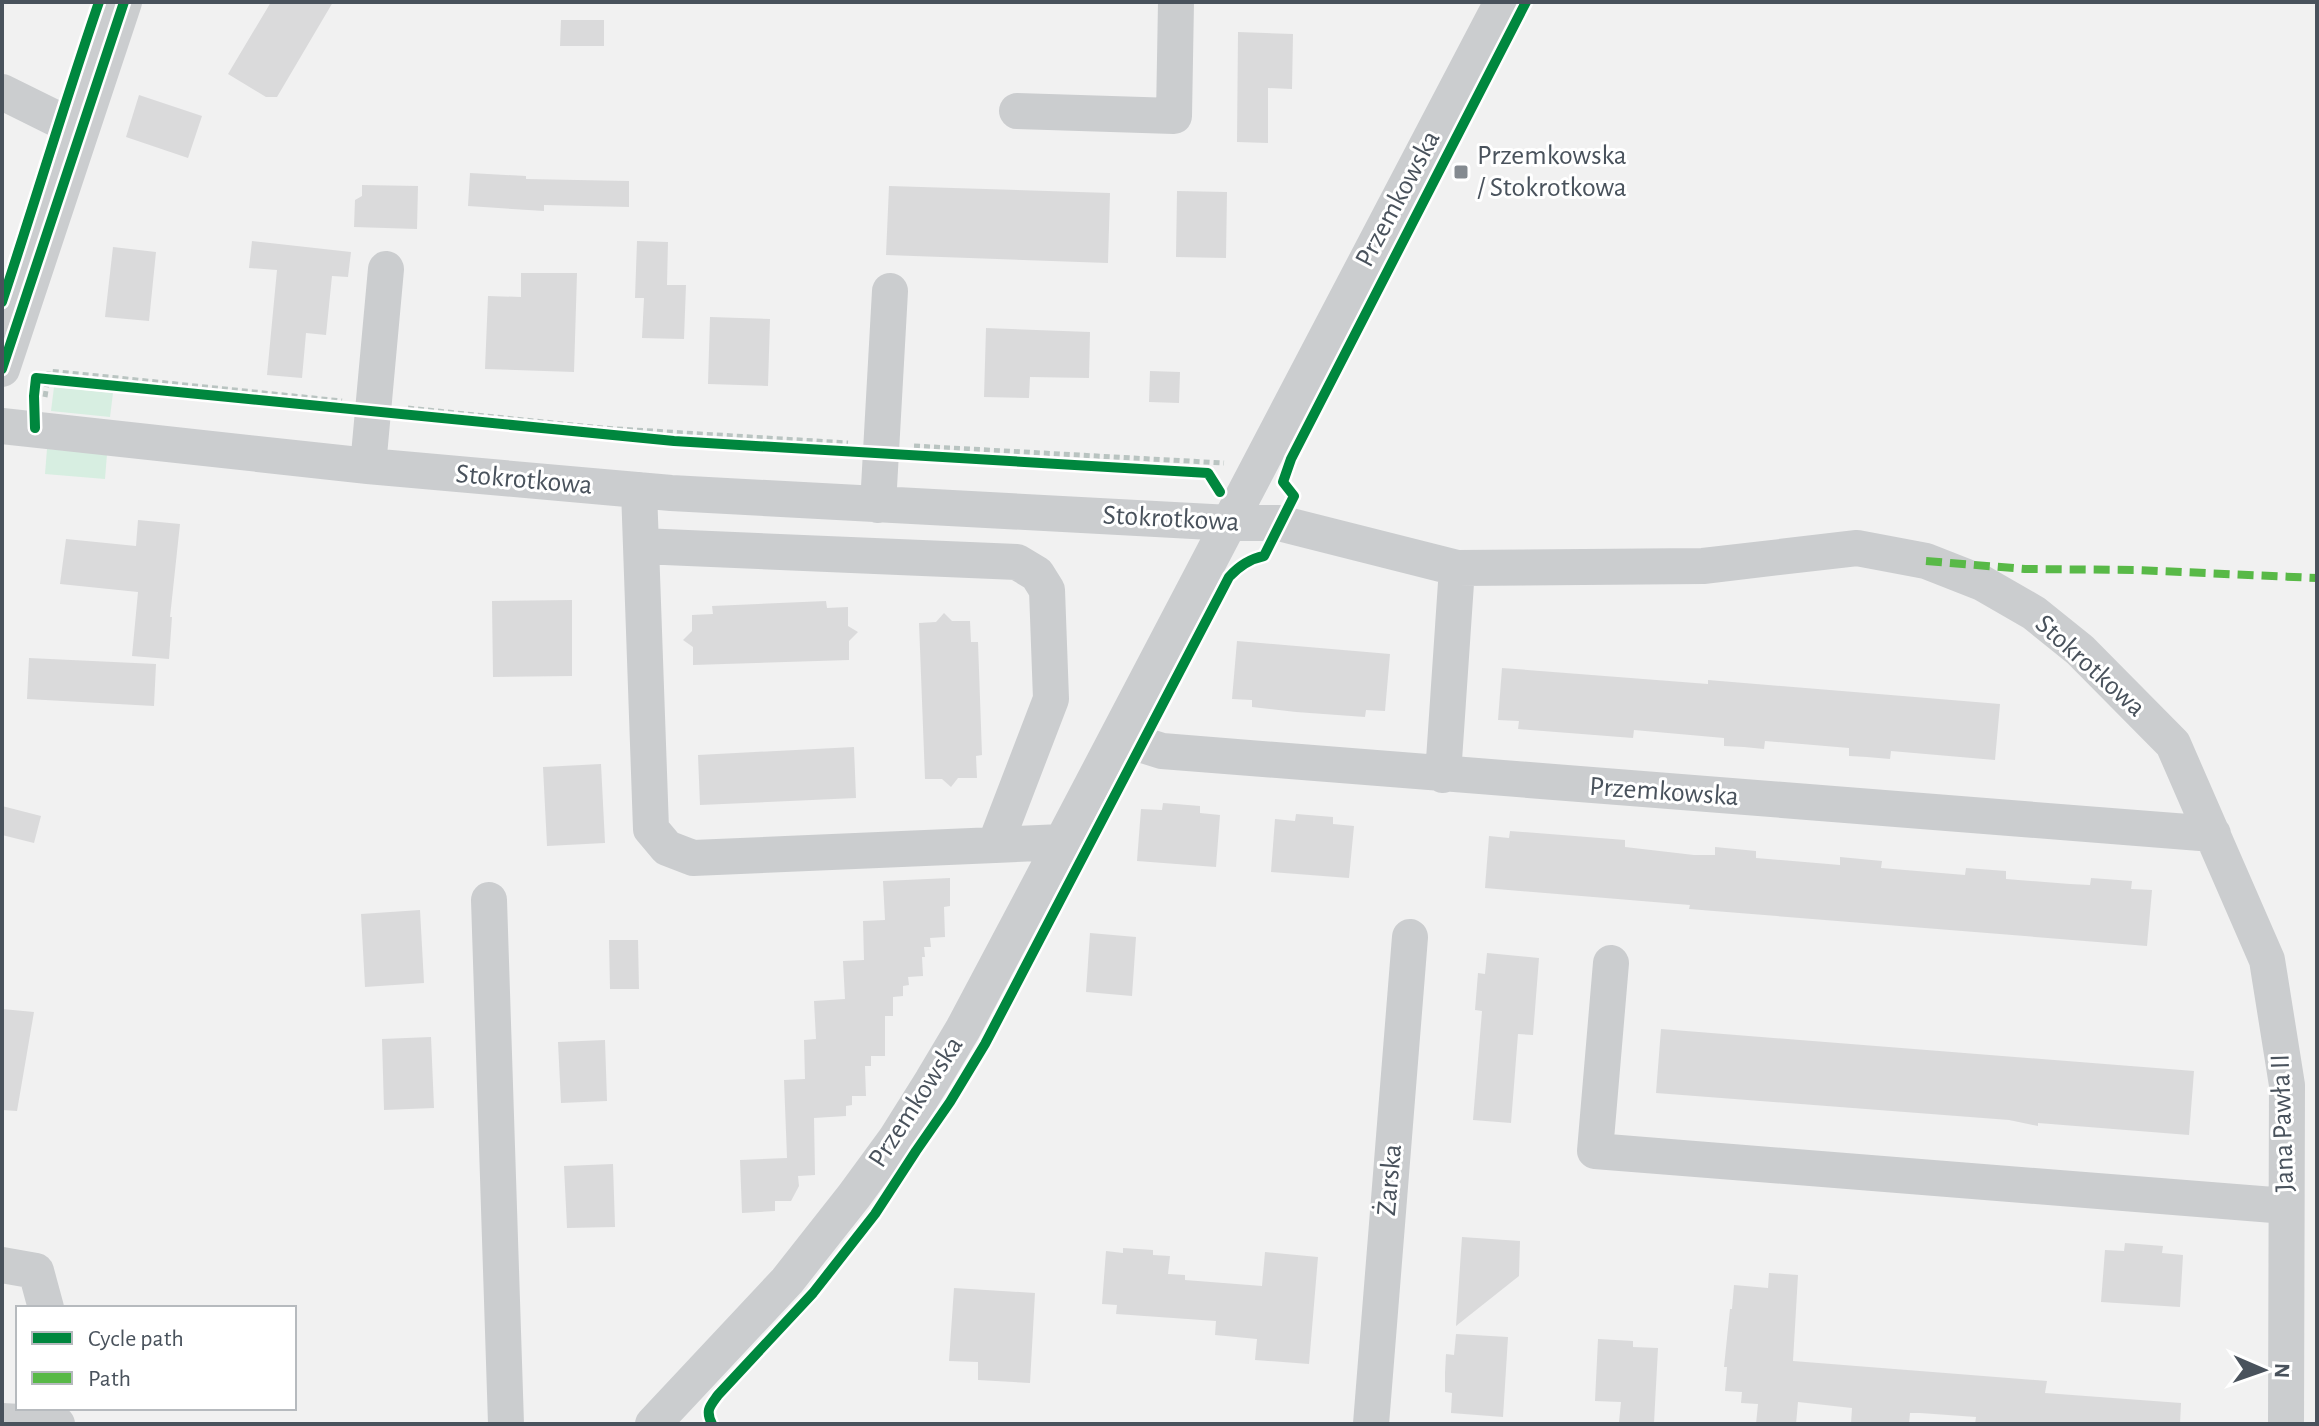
<svg xmlns="http://www.w3.org/2000/svg" width="2319" height="1426" viewBox="0 0 2319 1426" font-family="'Alegreya Sans',sans-serif">
<rect width="100%" height="100%" fill="#f1f1f1"/>
<path fill="#d7eee1" d="M 54,387 L 113,393 L 110,417 L 51,411 Z
M 47,449 L 107,454 L 105,479 L 45,474 Z"/>
<path fill="#dadadb" d="M 271,2 L 333,2 L 277,97 L 266,97 L 228,74 Z
M 561,20 L 604,20 L 604,46 L 560,46 Z
M 1238,32 L 1293,34 L 1292,89 L 1268,88 L 1268,143 L 1237,142 Z
M 139,95 L 202,116 L 188,158 L 126,137 Z
M 470,173 L 526,176 L 526,179 L 629,181 L 629,207 L 544,205 L 544,211 L 468,206 Z
M 362,185 L 418,186 L 417,229 L 354,227 L 355,200 L 362,196 Z
M 889,186 L 1110,193 L 1108,263 L 886,255 Z
M 1177,191 L 1227,192 L 1226,258 L 1176,257 Z
M 252,241 L 351,252 L 348,277 L 332,276 L 326,335 L 306,333 L 302,378 L 267,375 L 277,270 L 249,268 Z
M 637,241 L 668,242 L 667,285 L 686,285 L 684,339 L 642,338 L 644,298 L 635,298 Z
M 113,247 L 156,252 L 149,321 L 105,317 Z
M 521,273 L 577,273 L 574,372 L 485,369 L 488,296 L 521,297 Z
M 710,317 L 770,319 L 768,386 L 708,384 Z
M 986,328 L 1090,332 L 1089,378 L 1030,377 L 1029,398 L 984,397 Z
M 1150,371 L 1180,372 L 1179,403 L 1149,402 Z
M 138,520 L 180,524 L 170,617 L 172,617 L 169,659 L 132,656 L 138,592 L 60,584 L 66,539 L 136,546 Z
M 572,600 L 572,676 L 493,677 L 492,601 Z
M 826,601 L 827,608 L 848,607 L 848,626 L 858,632 L 849,641 L 849,660 L 693,665 L 693,647 L 683,640 L 692,631 L 692,615 L 713,614 L 712,606 Z
M 944,613 L 952,621 L 970,621 L 971,642 L 978,642 L 982,755 L 976,756 L 977,778 L 958,778 L 951,787 L 942,779 L 925,779 L 919,623 L 936,622 Z
M 1237,641 L 1390,654 L 1385,711 L 1366,710 L 1365,717 L 1296,712 L 1252,707 L 1252,700 L 1232,699 Z
M 29,658 L 156,664 L 154,706 L 27,699 Z
M 1502,668 L 1708,684 L 1708,680 L 2000,704 L 1995,760 L 1891,751 L 1890,759 L 1867,757 L 1849,756 L 1849,748 L 1765,741 L 1764,749 L 1744,747 L 1724,746 L 1724,738 L 1634,730 L 1633,738 L 1518,729 L 1519,721 L 1498,720 Z
M 854,747 L 856,798 L 700,805 L 698,755 Z
M 601,764 L 605,843 L 547,846 L 543,767 Z
M 1163,803 L 1200,806 L 1200,813 L 1220,815 L 1216,867 L 1137,861 L 1141,809 L 1162,810 Z
M 2,806 L 41,816 L 34,843 L 2,835 Z
M 1296,814 L 1333,817 L 1333,824 L 1354,826 L 1349,878 L 1271,872 L 1275,819 L 1295,821 Z
M 1510,831 L 1625,840 L 1625,847 L 1694,855 L 1715,855 L 1715,847 L 1756,851 L 1756,858 L 1840,865 L 1840,857 L 1882,861 L 1881,868 L 1965,875 L 1966,868 L 2006,871 L 2006,879 L 2070,884 L 2090,885 L 2091,878 L 2132,881 L 2131,889 L 2152,890 L 2147,946 L 1689,909 L 1690,905 L 1485,888 L 1489,836 L 1509,838 Z
M 950,878 L 950,906 L 944,907 L 945,937 L 930,938 L 931,947 L 924,947 L 925,957 L 922,957 L 923,976 L 908,977 L 909,985 L 903,986 L 903,996 L 893,997 L 893,1016 L 885,1016 L 885,1056 L 871,1056 L 871,1066 L 865,1066 L 866,1096 L 852,1096 L 852,1105 L 846,1106 L 846,1116 L 814,1118 L 815,1175 L 798,1176 L 799,1186 L 791,1201 L 775,1201 L 775,1211 L 742,1213 L 740,1160 L 787,1158 L 784,1080 L 805,1079 L 804,1040 L 816,1039 L 814,1001 L 845,999 L 843,961 L 864,960 L 863,921 L 885,920 L 883,881 Z
M 420,910 L 424,983 L 365,987 L 361,914 Z
M 1090,933 L 1136,937 L 1132,996 L 1086,992 Z
M 609,940 L 638,940 L 639,989 L 610,989 Z
M 1487,953 L 1539,958 L 1533,1035 L 1518,1034 L 1511,1123 L 1473,1120 L 1482,1011 L 1475,1010 L 1478,973 L 1485,974 Z
M 2,1009 L 34,1012 L 17,1111 L 2,1110 Z
M 1661,1029 L 2194,1071 L 2189,1135 L 2038,1123 L 2038,1126 L 2009,1120 L 1656,1093 Z
M 431,1037 L 434,1108 L 384,1110 L 382,1039 Z
M 605,1040 L 607,1101 L 561,1103 L 558,1042 Z
M 613,1164 L 615,1227 L 567,1228 L 564,1166 Z
M 1462,1237 L 1520,1241 L 1519,1276 L 1456,1326 Z
M 2125,1243 L 2163,1246 L 2162,1253 L 2183,1255 L 2180,1307 L 2101,1302 L 2105,1250 L 2124,1251 Z
M 1123,1248 L 1153,1250 L 1153,1255 L 1170,1256 L 1168,1274 L 1185,1275 L 1185,1280 L 1262,1286 L 1265,1252 L 1318,1257 L 1309,1364 L 1255,1360 L 1257,1339 L 1215,1335 L 1216,1321 L 1116,1314 L 1117,1305 L 1102,1304 L 1106,1251 L 1123,1253 Z
M 1769,1273 L 1798,1275 L 1793,1361 L 2047,1381 L 2045,1393 L 2181,1403 L 2180,1424 L 1975,1424 L 1976,1417 L 1920,1413 L 1910,1413 L 1909,1424 L 1851,1424 L 1852,1408 L 1798,1402 L 1796,1424 L 1756,1424 L 1758,1404 L 1741,1403 L 1742,1392 L 1725,1391 L 1727,1367 L 1724,1367 L 1730,1309 L 1732,1309 L 1734,1285 L 1768,1288 Z
M 954,1288 L 1035,1293 L 1030,1383 L 978,1380 L 978,1362 L 949,1361 Z
M 1456,1334 L 1508,1337 L 1503,1417 L 1451,1413 L 1452,1393 L 1445,1392 L 1445,1373 L 1446,1354 L 1454,1355 Z
M 1598,1339 L 1633,1341 L 1633,1347 L 1658,1348 L 1654,1423 L 1619,1422 L 1621,1402 L 1595,1401 Z"/>
<g fill="none" stroke-linecap="round" stroke-linejoin="round">
<path stroke="#b9c4c1" stroke-width="5" stroke-dasharray="6 4" stroke-linecap="butt" d="M 45,397 L 49,371 L 342,401
M 408,408 L 602,428 L 848,443
M 914,446 L 1224,463"/>
<path stroke="#cbcdcf" stroke-width="36" d="M 2,92 L 81,131
M 1017,111 L 1174,116 L 1176,2
M 2,369 L 124,2
M 2,426 L 368,466 L 671,493 L 1230,523 L 1279,523 L 1457,568 L 1703,566 L 1857,548 L 1926,561 L 1982,583 L 2034,613 L 2080,650 L 2173,744 L 2267,960 L 2287,1085 L 2286,1424
M 368,466 L 386,269
M 639,490 L 651,829 L 667,848 L 693,858 L 995,845 L 1051,699 L 1047,590 L 1037,574 L 1017,562 L 641,546
M 878,505 L 890,291
M 1117,737 L 1162,751 L 2213,834
M 1443,775 L 1457,568
M 995,845 L 1062,842
M 489,900 L 506,1424
M 1611,963 L 1595,1151 L 2286,1206
M 2,1265 L 36,1271 L 46,1308
M 2,1421 L 57,1424
M 653,1424 L 787,1281 L 854,1196 L 895,1140 L 932,1081 L 963,1029 L 1062,842 L 1502,2
M 1371,1424 L 1410,937"/>
<path stroke="#58b947" stroke-width="8" stroke-dasharray="16 8" stroke-linecap="butt" d="M 1926,561 L 2025,569 L 2136,570 L 2317,578"/>
<g stroke="#fff" stroke-width="15">
<path id="cycleway" d="M 2,302 C 35,202 65,101 99,2
M 2,369 L 124,2
M 35,428 L 34,396 L 36,378 L 674,441 L 1208,473 L 1220,492
M 712,1424 C 705,1410 710,1406 718,1395 L 813,1293 L 875,1214 L 916,1151 L 950,1102 L 985,1044 L 1229,577 C 1239,566 1249,559 1264,556 L 1294,496 L 1283,482 L 1291,459 L 1526,2"/>
</g>
<use href="#cycleway" stroke="#00873e" stroke-width="10"/>
</g>
<rect fill="#848a90" stroke="#fff" stroke-width="3" x="1453" y="164" width="16" height="16" rx="4"/>
<g text-anchor="middle" dominant-baseline="central" stroke-width="6" stroke-linejoin="round" paint-order="stroke">
<g font-size="28" fill="#49525c" stroke="#fff" text-anchor="start">
<text x="1477" y="156">Przemkowska<tspan x="1477" dy="32">/ Stokrotkowa</tspan></text>
</g>
<g font-size="28" fill="#49525c" stroke="#fff">
<text transform="translate(1398 199) rotate(-62)">Przemkowska</text>
<text transform="translate(524 480) rotate(5)">Stokrotkowa</text>
<text transform="translate(1171 519) rotate(3)">Stokrotkowa</text>
<text transform="translate(2090 666) rotate(42)">Stokrotkowa</text>
<text transform="translate(1664 792) rotate(4)">Przemkowska</text>
<text transform="translate(916 1102) rotate(-57)">Przemkowska</text>
<text transform="translate(2283 1123) rotate(-92)">Jana Pawła II</text>
<text transform="translate(1390 1180) rotate(-85)">Żarska</text>
</g>
</g>
<rect width="2319" height="1426" fill="none" stroke="#49525c" stroke-width="8"/>
<rect x="16" y="1306" width="280" height="104" fill="#ffffff" stroke="#b6babe" stroke-width="2"/>
<rect x="32" y="1332" width="40" height="12" fill="#00873e" stroke="#b6babe" stroke-width="2"/>
<text x="88" y="1346" font-size="24" fill="#49525c">Cycle path</text>
<rect x="32" y="1372" width="40" height="12" fill="#58b947" stroke="#b6babe" stroke-width="2"/>
<text x="88" y="1386" font-size="24" fill="#49525c">Path</text>
<g transform="translate(2263 1370) rotate(92)" stroke="#ffffff" stroke-width="6" paint-order="stroke">
<path d="M0-6L14 30L0 20L-14 30Z" fill="#49525c"/>
<text y="-12" font-size="22" font-weight="bold" text-anchor="middle" fill="#49525c">N</text>
</g>
</svg>
